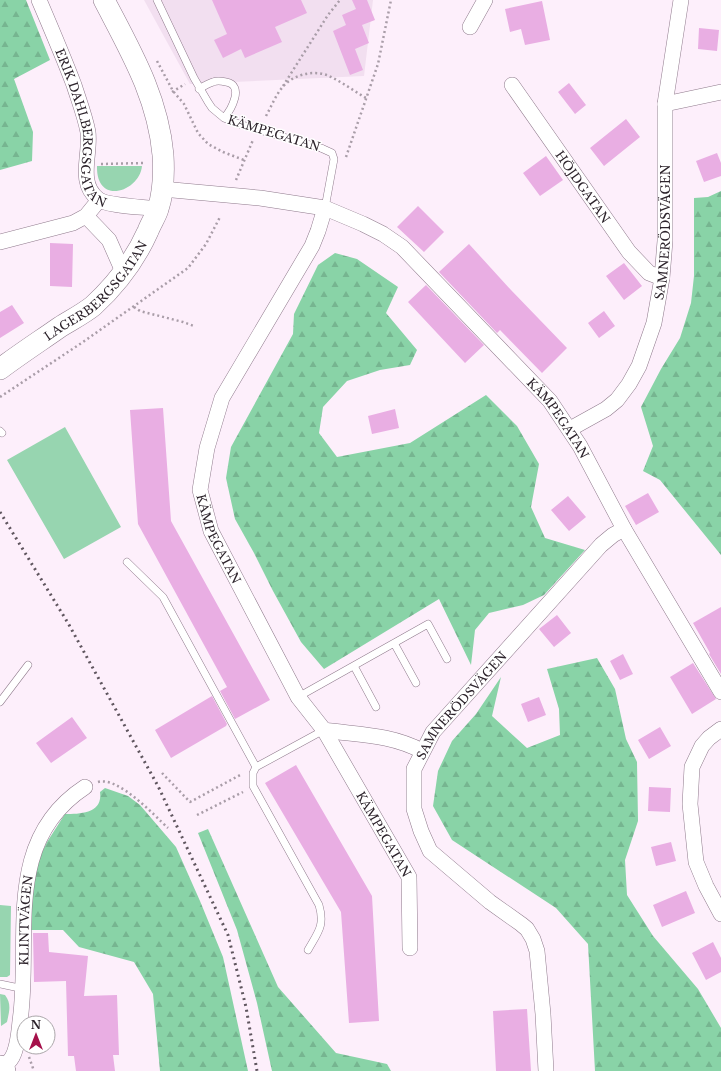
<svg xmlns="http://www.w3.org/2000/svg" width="721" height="1071" viewBox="0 0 721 1071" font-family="'Libre Baskerville',serif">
<defs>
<pattern id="forest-firs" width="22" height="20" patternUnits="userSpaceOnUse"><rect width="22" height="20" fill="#89d3a7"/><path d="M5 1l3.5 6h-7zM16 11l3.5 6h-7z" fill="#76b590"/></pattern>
</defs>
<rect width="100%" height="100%" fill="#fdeffb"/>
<path fill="#f2dff0" d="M 144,0 L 373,0 L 364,76 L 190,84 Z"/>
<path fill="#97d5b0" d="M 97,166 L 142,166 C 140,191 96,207 97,166 Z
M 65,427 L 121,527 L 64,559 L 7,460 Z
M 0,905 L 11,906 L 10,975 L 7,977 L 0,977 Z
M 0,994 L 5,995 C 12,1004 9,1012 7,1022 L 1,1026 Z"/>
<path fill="url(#forest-firs)" d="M 0,0 L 26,0 L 50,60 L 14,79 L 33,132 L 32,161 L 0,170 Z
M 721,191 L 721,555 L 660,480 L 643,471 L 653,446 L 641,407 L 661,369 L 680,338 L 691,303 L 694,276 L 694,198 L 708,197 Z
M 335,253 L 357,259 L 398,287 L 386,313 L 417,350 L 410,365 L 380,370 L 347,381 L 323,407 L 319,433 L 337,457 L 410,443 L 486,395 L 517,426 L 539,464 L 531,507 L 545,538 L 585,550 L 544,595 L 523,605 L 489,613 L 475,630 L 471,665 L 439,599 L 324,669 L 301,642 L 273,591 L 254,553 L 235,519 L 226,478 L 231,447 L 293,334 L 294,314 L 318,265 Z
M 597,658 L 615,689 L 626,739 L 637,762 L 638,821 L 625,860 L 627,895 L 653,936 L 698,989 L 721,1028 L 721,1071 L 595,1071 L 588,944 L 556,908 L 452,840 L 433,806 L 438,771 L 452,741 L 476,714 L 501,677 L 492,716 L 527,748 L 560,735 L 559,709 L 547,669 Z
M 105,788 L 128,796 L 140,805 L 176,847 L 200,901 L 223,957 L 248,1071 L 160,1071 L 153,994 L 134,962 L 79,947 L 63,930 L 31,930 L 29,900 L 37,863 L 47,842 L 65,814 C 81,814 103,813 100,792 Z
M 208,829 L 278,987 L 336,1053 L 387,1064 L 391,1071 L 272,1071 L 257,1003 L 237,930 L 198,833 Z"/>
<path fill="#e9aee3" d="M 212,0 L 301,0 L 307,13 L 275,27 L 282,42 L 245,58 L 241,49 L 223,58 L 214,40 L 227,34 Z
M 352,0 L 367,0 L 375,20 L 362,25 L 369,43 L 355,49 L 363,70 L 350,75 L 333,31 L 346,25 L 342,15 L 356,9 Z
M 542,1 L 550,40 L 525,45 L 521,29 L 510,32 L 505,9 Z
M 699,28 L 719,30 L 717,51 L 698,49 Z
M 569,83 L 586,105 L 575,114 L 558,92 Z
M 626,119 L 640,137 L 604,166 L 590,148 Z
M 717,153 L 721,163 L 721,176 L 704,182 L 696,161 Z
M 546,156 L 563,180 L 540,196 L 523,173 Z
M 418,206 L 444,232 L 424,252 L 397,227 Z
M 50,243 L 73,244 L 72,287 L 50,286 Z
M 469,244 L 511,290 L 567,348 L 542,373 L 500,330 L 497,333 L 439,272 Z
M 624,263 L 642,286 L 624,300 L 606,276 Z
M 426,285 L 484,345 L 465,363 L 408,302 Z
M 12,305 L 24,323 L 0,338 L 0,312 Z
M 604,311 L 615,326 L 599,338 L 588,323 Z
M 163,408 L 171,521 L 270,700 L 235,719 L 220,691 L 227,687 L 138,524 L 130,410 Z
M 395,409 L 399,428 L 372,434 L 368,416 Z
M 648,493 L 659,512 L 636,525 L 625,506 Z
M 568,496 L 586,517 L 569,531 L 551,510 Z
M 721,607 L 721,674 L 709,654 L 710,653 L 693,623 Z
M 557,615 L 571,633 L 554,647 L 539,629 Z
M 623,654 L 633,674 L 620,680 L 610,661 Z
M 693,663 L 716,699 L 692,714 L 670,677 Z
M 212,696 L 227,724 L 226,726 L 171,758 L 155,730 Z
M 539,697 L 546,715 L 528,722 L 521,704 Z
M 72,717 L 87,738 L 51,763 L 36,743 Z
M 660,727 L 671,746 L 649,759 L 638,740 Z
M 296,765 L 372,896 L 379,1021 L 349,1023 L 341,912 L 265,783 Z
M 649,787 L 671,788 L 670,812 L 648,811 Z
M 671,842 L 676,861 L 656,866 L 651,847 Z
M 686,891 L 695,913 L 662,927 L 653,905 Z
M 33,933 L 48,933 L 49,952 L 88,956 L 84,996 L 117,995 L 119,1055 L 113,1055 L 115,1071 L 76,1071 L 74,1056 L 68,1056 L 66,981 L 34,982 Z
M 713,942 L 721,958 L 721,972 L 706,980 L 692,953 Z
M 527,1009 L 531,1071 L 496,1071 L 493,1011 Z"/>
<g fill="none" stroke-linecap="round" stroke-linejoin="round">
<g stroke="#8f7a8c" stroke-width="8">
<path id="lane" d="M 157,0 L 194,78 L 208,102 L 212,108 L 224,118 L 239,124
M 199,89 C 204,86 209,83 213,82 C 217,80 222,81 226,82 C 245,85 231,110 224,118
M 321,148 L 332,153 L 334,159 L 325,208
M 0,431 L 2,433
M 127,562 L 163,597 L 256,767 L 324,730
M 394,643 L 416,683
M 354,666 L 376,707
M 298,697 L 428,624 L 447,659
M 0,702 L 28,665
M 256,767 L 253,773 L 253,786 L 319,905 C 325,926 318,932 308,950
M 0,984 L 24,989"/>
</g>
<g stroke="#8f7a8c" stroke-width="16">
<g id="street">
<path id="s1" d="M 39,0 C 51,28 63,56 74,85 C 79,101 85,116 88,132 C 91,154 77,183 98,199 C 106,206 146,207 158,209"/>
<path d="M 470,27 L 485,0"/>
<path id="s2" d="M 512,85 L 629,252 L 649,273 L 662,278"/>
<path d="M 665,104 L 721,92"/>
<path id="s3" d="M 162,189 L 260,198 L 325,208 L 363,224 L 383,234 L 402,247 L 550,401 L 580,446 L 624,529 L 721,692"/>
<path id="s4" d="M 325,208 L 318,231 L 312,246 L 222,398 L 207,448 L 200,490 L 211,531 L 298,697 L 324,730 C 358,735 390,734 422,751"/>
<path d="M 86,216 L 109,240 L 124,274"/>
<path d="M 0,242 L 73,223 L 86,216 L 99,200"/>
<path id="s5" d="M 570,429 L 606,409 L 617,400 L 629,384 L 639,366 L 654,323 L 662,278 L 665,241 L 665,104 L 681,0"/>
<path d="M 721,729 L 709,738 L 702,746 L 692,767 L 690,804 L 696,862 L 706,886 L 721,914"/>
<path id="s6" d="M 324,730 L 409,877 L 410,948"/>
<path id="s7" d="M 2,1068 C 5,1065 9,1062 11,1059 C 17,1051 19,1032 20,1021 C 32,939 1,842 85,787"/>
<path id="s8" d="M 546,1071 L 543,1014 L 537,951 L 533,939 L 527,929 L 521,924 L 490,902 L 430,851 L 421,831 L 414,809 L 414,769 L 433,732 L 601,545 L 613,535 L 624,529"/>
</g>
</g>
<g stroke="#8f7a8c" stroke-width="22">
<g id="secondary">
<path id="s9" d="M 0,369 C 20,354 40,341 60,327 C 71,320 83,314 93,306 C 117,284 135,260 148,231 C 151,223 156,216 158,209 C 164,191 164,172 163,155 C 158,97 130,50 104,0"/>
<path d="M 0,1066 L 5,1071"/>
</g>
</g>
<path stroke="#a99da8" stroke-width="2.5" stroke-dasharray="2 3" stroke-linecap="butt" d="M 157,61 L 173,91 L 184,104 L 198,133 L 208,144 L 223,152 L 244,160
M 283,86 L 328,15 L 340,0
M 172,92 L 185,84
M 266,116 C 271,107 275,97 281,89 C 291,75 313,69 329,76 C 342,82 354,91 366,98
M 346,157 L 378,64 L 391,0
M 101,164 L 144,163
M 236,180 L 253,140
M 134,307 L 140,311 L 183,322 L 194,326
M 0,397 L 83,342 L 188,268 L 206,244 L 220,217
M 162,773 L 190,802 L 242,774
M 98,782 C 118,776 154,815 168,828
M 197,815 L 243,792
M 29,1057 L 34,1071"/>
<use href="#lane" stroke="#fff" stroke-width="7"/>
<use href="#street" stroke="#fff" stroke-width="15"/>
<use href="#secondary" stroke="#fff" stroke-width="21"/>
<path stroke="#5f555e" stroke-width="3" stroke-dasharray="2 4" stroke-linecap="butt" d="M 0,512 L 68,623 L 158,786 L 228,935 L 246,1007 L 257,1071"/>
<g stroke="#8f7a8c" stroke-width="8" stroke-linecap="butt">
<path id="lane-bridge" d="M 239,124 L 321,148"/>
</g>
<use href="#lane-bridge" stroke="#fff" stroke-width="7"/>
</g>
<g text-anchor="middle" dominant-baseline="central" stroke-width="3" stroke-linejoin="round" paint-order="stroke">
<g font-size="12" fill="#2c232b" stroke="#fff">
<text stroke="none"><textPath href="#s1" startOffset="137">ERIK DAHLBERGSGATAN</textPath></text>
<text transform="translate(274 133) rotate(17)">KÄMPEGATAN</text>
<text stroke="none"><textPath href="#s2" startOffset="124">HÖJDGATAN</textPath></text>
<text stroke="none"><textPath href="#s5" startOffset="233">SAMNERÖDSVÄGEN</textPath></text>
<text stroke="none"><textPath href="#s9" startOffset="125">LAGERBERGSGATAN</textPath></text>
<text stroke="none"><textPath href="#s3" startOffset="483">KÄMPEGATAN</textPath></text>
<text stroke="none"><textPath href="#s4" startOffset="364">KÄMPEGATAN</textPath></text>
<text stroke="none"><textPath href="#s8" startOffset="434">SAMNERÖDSVÄGEN</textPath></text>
<text stroke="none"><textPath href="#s6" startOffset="120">KÄMPEGATAN</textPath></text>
<text stroke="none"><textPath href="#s7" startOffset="153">KLINTVÄGEN</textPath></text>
</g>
</g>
<g transform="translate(36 1035)"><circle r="19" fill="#ffffff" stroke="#aba7aa"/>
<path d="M0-3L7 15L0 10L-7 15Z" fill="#a5104a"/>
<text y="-6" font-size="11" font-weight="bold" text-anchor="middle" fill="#2c232b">N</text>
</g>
</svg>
